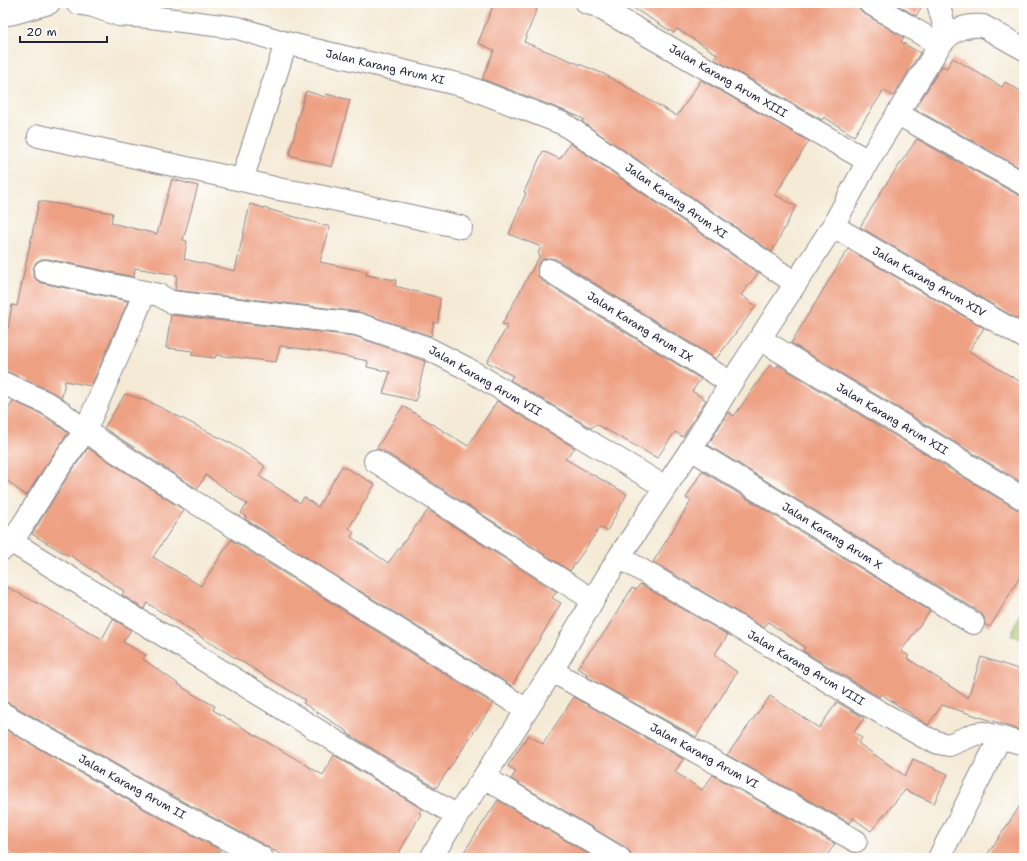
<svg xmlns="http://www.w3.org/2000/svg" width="1027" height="861" viewBox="0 0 1027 861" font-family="'Shantell Sans',sans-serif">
<rect width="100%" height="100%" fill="#fff"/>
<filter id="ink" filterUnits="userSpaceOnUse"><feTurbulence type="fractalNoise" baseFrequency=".025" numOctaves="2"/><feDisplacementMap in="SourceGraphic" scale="8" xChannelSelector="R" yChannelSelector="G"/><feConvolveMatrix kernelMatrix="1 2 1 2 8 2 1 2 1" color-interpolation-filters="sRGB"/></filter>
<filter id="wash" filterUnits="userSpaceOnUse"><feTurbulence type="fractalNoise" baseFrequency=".012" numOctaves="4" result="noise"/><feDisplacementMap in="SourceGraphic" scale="16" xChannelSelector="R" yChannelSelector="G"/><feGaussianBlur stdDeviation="0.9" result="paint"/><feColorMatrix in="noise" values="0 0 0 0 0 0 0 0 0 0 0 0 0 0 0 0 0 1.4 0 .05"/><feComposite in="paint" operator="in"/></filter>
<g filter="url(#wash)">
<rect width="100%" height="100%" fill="#f4ead5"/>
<path fill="#a5c269" stroke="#647252" d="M 1024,604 L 1024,638 L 1011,636 Z"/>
<g id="blocks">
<path fill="#eea083" d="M 494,3 L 539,3 L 524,42 L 604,74 L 677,116 L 701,80 L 809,141 L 775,195 L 796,206 L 772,252 L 582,122 L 584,119 L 568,112 L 482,79 L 494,50 L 478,43 Z
M 625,3 L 858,3 L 859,9 L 863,13 L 904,38 L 901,42 L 920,53 L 893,96 L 884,91 L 882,93 L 854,136 L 824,117 L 822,120 L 714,59 L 717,54 L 677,29 L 674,33 Z
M 894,3 L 924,3 L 916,16 Z
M 953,58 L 1002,87 L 1005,82 L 1024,93 L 1024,170 L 915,109 L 942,66 L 947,68 Z
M 306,91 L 325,97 L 326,94 L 350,100 L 332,167 L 289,155 L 297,125 L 296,125 Z
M 917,139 L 1018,195 L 1024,196 L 1024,323 L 860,227 L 879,196 L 878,196 Z
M 570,143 L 758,273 L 741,295 L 756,306 L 716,359 L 556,259 L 550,258 L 543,259 L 538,264 L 537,269 L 538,276 L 542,281 L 701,379 L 692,391 L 706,400 L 683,437 L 675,432 L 657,458 L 596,424 L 591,428 L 510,380 L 513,376 L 487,362 L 508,325 L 502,324 L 540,255 L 538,253 L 541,247 L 509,234 L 526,193 L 524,192 L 543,151 L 560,159 Z
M 172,179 L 198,186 L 183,240 L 187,241 L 184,259 L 235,271 L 250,204 L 330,227 L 320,262 L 367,272 L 366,275 L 396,280 L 395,286 L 440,298 L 438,323 L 434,322 L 431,336 L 359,312 L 175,290 L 177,275 L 135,268 L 134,277 L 48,259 L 42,259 L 36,262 L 33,269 L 33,275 L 36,280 L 42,283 L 128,301 L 91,386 L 65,381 L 62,397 L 54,393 L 8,372 L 3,371 L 3,327 L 8,328 L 12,305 L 17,306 L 39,201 L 113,213 L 111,223 L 157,234 Z
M 848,249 L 984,328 L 969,351 L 1024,384 L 1024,484 L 791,343 Z
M 171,315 L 354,336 L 422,360 L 425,361 L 416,401 L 383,393 L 390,372 L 367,367 L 368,361 L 318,351 L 280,346 L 276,362 L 216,355 L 215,358 L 191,355 L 193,351 L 166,348 Z
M 770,365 L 775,369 L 778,365 L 1018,510 L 1024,511 L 1024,570 L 990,627 L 985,625 L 984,617 L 980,612 L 708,445 L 728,412 L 734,416 Z
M 125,394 L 150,402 L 232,444 L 265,466 L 259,476 L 300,503 L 304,497 L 318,507 L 342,466 L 375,484 L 349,528 L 354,532 L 351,537 L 388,563 L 428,510 L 557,592 L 552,598 L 561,603 L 512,686 L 245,519 L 246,517 L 241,513 L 247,504 L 206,475 L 197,489 L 104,428 Z
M 13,401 L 43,415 L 68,433 L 46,465 L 26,496 L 3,477 L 3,419 Z
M 497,401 L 575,448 L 565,459 L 627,494 L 607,531 L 600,527 L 570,571 L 382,450 L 376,449 L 403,406 L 468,446 Z
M 88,448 L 184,510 L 153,557 L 201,586 L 231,540 L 493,704 L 436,788 L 347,733 L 348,732 L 303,703 L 305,700 L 214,645 L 147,603 L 144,609 L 122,595 L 124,591 L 70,555 L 69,556 L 32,534 L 66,479 Z
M 702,471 L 930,611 L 901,651 L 909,656 L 907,658 L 968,698 L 981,657 L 1024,671 L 1024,731 L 942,705 L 928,725 L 881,694 L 879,697 L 803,651 L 805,647 L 768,622 L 764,628 L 653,562 L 691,501 L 686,498 Z
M 640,584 L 728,635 L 714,655 L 737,672 L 696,737 L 587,677 L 589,675 L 577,668 L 606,630 L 632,588 L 636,590 Z
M 3,585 L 60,615 L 102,639 L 113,619 L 131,630 L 123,642 L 146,655 L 143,659 L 191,693 L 215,706 L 213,710 L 323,775 L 334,755 L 422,809 L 419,813 L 421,814 L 396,858 L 288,858 L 273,850 L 272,851 L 268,847 L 154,786 L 9,703 L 3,702 Z
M 770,696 L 819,728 L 837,702 L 864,718 L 854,732 L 862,738 L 858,743 L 905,776 L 913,759 L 948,774 L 934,803 L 905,790 L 871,831 L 853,818 L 850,823 L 727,755 Z
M 574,697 L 683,759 L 675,772 L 702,790 L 713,775 L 835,844 L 825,858 L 631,858 L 630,852 L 625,847 L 511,779 L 516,771 L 508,766 L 528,735 L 543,744 Z
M 3,728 L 142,808 L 220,850 L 216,858 L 18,858 L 3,849 Z
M 498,800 L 595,858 L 460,858 Z
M 1024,800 L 1024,858 L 985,858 Z"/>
</g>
</g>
<g filter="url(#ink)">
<use href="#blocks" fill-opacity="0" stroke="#8b8688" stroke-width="1"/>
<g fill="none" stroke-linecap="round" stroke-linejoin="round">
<g stroke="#8b8688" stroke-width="24">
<path id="minor" d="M 77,3 L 93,6 L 119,15 L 150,17 L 238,28 L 286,43
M 587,3 L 595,5 L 868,161
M 938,3 L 947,36
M 3,15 L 14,13 L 49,3
M 940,45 C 952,31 963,24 983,26 L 1024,49
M 898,114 L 1024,184
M 39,136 L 242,180
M 833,226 L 1024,337
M 461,227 L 314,195 L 278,189 L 242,180 L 286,43 L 465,86 L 564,124 L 795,283
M 549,270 L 731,383
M 45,271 L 159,295 L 171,302 L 357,324 L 427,348 L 466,368 L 665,487
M 760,339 L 1024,499
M 3,383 L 49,404 L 61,412 L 85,431 L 188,498 L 527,710
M 691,449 L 973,623
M 375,461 L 593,600
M 12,542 L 457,816
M 3,549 L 12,542 L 56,472 L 85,431 L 124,342 L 142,299 L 148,293
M 619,557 L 771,646 L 857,699 L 924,737 L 939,743 L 949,745 L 975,734 L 984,733 L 1024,744
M 552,671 L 856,841
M 3,714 L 148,797 L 262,858
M 484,777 L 619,858
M 431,858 L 457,816 L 484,777 L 552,671 L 593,600 L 619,557 L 691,449 L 731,383 L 833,226 L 868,161 L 940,45 L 870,3
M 939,858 L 1000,738"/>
</g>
<use href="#minor" stroke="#fff" stroke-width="22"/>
</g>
</g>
<g text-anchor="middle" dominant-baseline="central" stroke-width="3.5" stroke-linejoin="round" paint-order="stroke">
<g font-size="11" fill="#22223b" stroke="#fff">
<text transform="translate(385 67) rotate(13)">Jalan Karang Arum XI</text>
<text transform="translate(728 81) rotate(30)">Jalan Karang Arum XIII</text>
<text transform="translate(676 201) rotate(35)">Jalan Karang Arum XI</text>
<text transform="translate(929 282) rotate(30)">Jalan Karang Arum XIV</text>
<text transform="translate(640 327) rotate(32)">Jalan Karang Arum IX</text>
<text transform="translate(485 381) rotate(30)">Jalan Karang Arum VII</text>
<text transform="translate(892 419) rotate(31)">Jalan Karang Arum XII</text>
<text transform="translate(832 536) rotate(32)">Jalan Karang Arum X</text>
<text transform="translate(806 668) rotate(31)">Jalan Karang Arum VIII</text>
<text transform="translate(704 756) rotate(29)">Jalan Karang Arum VI</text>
<text transform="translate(132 787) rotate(29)">Jalan Karang Arum II</text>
</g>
</g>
<rect width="1027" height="861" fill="none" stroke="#fff" stroke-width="16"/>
<path d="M20 36v6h87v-6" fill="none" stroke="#22223b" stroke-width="2"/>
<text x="26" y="36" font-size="12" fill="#22223b" stroke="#ffffff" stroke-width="3" paint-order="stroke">20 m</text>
</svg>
